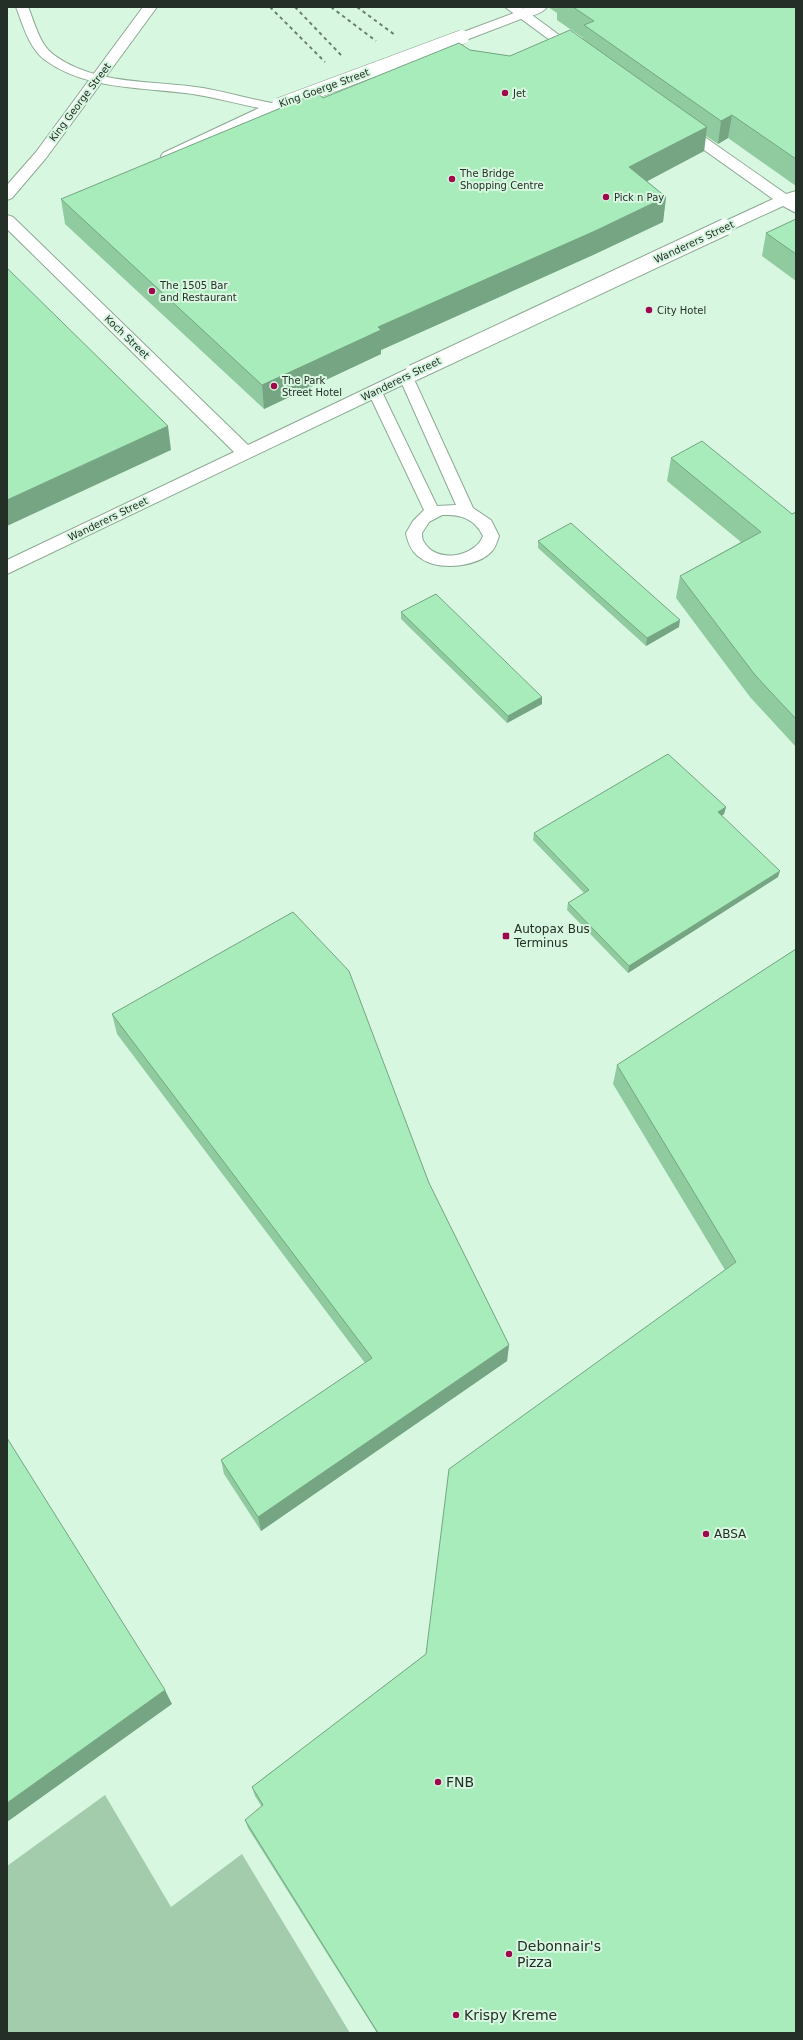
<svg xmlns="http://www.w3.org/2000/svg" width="803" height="2040" viewBox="0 0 803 2040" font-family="'DejaVu Sans',sans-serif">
<rect width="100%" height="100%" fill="#d8f7e0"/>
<path fill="#a2ccac" d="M 105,1795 L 171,1907 L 242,1854 L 350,2033 L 7,2033 L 7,1866 Z"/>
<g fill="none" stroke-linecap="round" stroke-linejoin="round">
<g stroke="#8ca993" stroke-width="2">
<path id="service" d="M 16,7 L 28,7 C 35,23 39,44 54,55 C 96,86 154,80 203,88 C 226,92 249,99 272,103 L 279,101 L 285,105 L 283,108 L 173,159 L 163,159 L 161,156 L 163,153 L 259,108 C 234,103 210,96 185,93 C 138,87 84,89 45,60 C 29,48 23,25 16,7 Z
M 522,10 L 526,11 L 528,14 L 526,17 L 466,40 L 458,40 L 456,37 L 458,34 Z
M 406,372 L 411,374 L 413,377 L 473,508 L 491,520 L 499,536 C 497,541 496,547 492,551 C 478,567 439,571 422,559 C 412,553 408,544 406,533 L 413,521 L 424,510 L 368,392 L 370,389 L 380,389 L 382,392 L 437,506 L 456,505 L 399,377 L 401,374 ZM 442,515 C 461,514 475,519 483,536 C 475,557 436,564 424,542 C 422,540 422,536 422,533 L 429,522 Z"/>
</g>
<g stroke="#8ca993" stroke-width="2">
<path id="pedestrian" d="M 527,7 L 547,7 C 542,14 525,19 517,17 L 515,14 L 517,11 Z"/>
</g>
<g stroke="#8ca993" stroke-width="2">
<path id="minor" d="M 143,7 L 157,7 L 46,158 L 12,198 L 7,200 L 7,185 L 36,152 Z
M 505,7 L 521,7 L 585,54 L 583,57 L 573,57 Z
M 681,123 L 686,124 L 786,194 L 796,191 L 796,213 L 783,206 L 731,230 L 719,230 L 717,227 L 719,224 L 773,199 L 676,130 L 674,127 L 676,124 Z
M 7,215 L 13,217 L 248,445 L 407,369 L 413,368 L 419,369 L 421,373 L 419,377 L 7,574 L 7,560 L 234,452 L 7,229 Z"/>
</g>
<use href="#service" fill="#fff" fill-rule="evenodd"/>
<use href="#pedestrian" fill="#fff" fill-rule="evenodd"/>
<use href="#minor" fill="#fff" fill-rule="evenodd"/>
<path stroke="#6c7f71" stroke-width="2" stroke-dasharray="3.5 3.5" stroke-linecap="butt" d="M 270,7 L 325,62
M 295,7 L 341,55
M 331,7 L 376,41
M 357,7 L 395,35"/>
<g stroke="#8ca993" stroke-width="15" stroke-linecap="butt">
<path id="service-bridge" d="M 279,105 L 462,37"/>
</g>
<g stroke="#8ca993" stroke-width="18" stroke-linecap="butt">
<path id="minor-bridge" d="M 413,373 L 725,227"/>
</g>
<use href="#service-bridge" stroke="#fff" stroke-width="14"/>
<use href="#minor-bridge" stroke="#fff" stroke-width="16"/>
</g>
<path fill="#90cba0" d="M 548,7 L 796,7 L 796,186 L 728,138 L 718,144 L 706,136 L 704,151 L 647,181 L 666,197 L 663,222 L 593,255 L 381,350 L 381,354 L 264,409 L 65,224 L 61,199 L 323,98 L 470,50 L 510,56 L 583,39 L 583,38 L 557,20 L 557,13 Z
M 796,219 L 796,281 L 762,256 L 766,233 Z
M 671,458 L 792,514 L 796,512 L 796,747 L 750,697 L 676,598 L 680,576 L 741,542 L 667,481 Z
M 538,541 L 679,627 L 646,646 L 538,548 Z
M 401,612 L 542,697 L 542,704 L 507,723 L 401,619 Z
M 726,807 L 724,814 L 722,816 L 778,877 L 628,973 L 567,910 L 568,903 L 584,893 L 533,840 L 534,833 Z
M 796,949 L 796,2033 L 377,2033 L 248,1828 L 245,1820 L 262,1807 L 255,1796 L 252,1787 L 426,1654 L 725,1270 L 613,1084 L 617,1065 Z
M 112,1014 L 429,1183 L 509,1345 L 507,1361 L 261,1531 L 224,1474 L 221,1460 L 365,1363 L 117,1034 Z"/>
<path fill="#75a582" d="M 732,115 L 728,138 L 718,144 L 721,121 Z
M 707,127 L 704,151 L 627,192 L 629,167 Z
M 666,197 L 663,222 L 593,255 L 381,350 L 381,354 L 264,409 L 262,385 L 378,327 Z
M 168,426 L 171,450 L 7,526 L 7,500 Z
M 680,620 L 679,627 L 646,646 L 647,638 Z
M 542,697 L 542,704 L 507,723 L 508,716 Z
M 726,807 L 724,814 L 716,819 L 718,812 Z
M 780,871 L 778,877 L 628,973 L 629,966 Z
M 509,1345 L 507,1361 L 261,1531 L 258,1517 Z
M 165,1690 L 172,1704 L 7,1822 L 7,1803 Z"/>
<path fill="#a7ecba" stroke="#75a582" d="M 573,7 L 796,7 L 796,159 L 732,115 L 721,121 L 584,25 L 594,21 Z
M 570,30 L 707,127 L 629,167 L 666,197 L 595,231 L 378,327 L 381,330 L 262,385 L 61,199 L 317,93 L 323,98 L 459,43 L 470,50 L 510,56 Z
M 796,219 L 796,254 L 766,233 Z
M 7,268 L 168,426 L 7,500 Z
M 702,441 L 792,514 L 796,512 L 796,719 L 755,675 L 680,576 L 761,532 L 671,458 Z
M 571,523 L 680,620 L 647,638 L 538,541 Z
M 436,594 L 542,697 L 508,716 L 401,612 Z
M 668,754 L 726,807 L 718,812 L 780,871 L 629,966 L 568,903 L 589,890 L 534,833 Z
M 293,912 L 349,971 L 429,1183 L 509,1345 L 258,1517 L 221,1460 L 372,1358 L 112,1014 Z
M 796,949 L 796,2033 L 378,2033 L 245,1820 L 263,1805 L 252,1787 L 426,1654 L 449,1469 L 736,1262 L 617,1065 Z
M 7,1438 L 165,1690 L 7,1803 Z"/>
<g fill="#9f084e" stroke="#d8f7e0" stroke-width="1.5">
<circle cx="505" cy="93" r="4"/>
<circle cx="452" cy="179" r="4"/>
<circle cx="606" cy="197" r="4"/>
<circle cx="152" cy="291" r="4"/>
<circle cx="649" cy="310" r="4"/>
<circle cx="274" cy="386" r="4"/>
<rect x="502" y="932" width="8" height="8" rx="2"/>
<circle cx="706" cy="1534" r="4"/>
<circle cx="438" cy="1782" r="4"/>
<circle cx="509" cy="1954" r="4"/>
<circle cx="456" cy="2015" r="4"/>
</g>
<g text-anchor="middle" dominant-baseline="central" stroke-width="4" stroke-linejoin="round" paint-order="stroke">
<g font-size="10" fill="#242f27" stroke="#d8f7e0">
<text transform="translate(324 88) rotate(-20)">King Goerge Street</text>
<text transform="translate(80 102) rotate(-53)">King George Street</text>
<text transform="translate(694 242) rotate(-25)">Wanderers Street</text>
<text transform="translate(127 337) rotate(44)">Koch Street</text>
<text transform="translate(401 379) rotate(-26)">Wanderers Street</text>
<text transform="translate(108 519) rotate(-26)">Wanderers Street</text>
</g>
<g font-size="10" fill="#242f27" stroke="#d8f7e0" text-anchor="start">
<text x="513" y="93">Jet</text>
<text x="460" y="173">The Bridge<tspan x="460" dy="12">Shopping Centre</tspan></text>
<text x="614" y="197">Pick n Pay</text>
<text x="160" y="285">The 1505 Bar<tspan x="160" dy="12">and Restaurant</tspan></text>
<text x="657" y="310">City Hotel</text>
<text x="282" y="380">The Park<tspan x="282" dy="12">Street Hotel</tspan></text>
</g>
<g font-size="12" fill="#242f27" stroke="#d8f7e0" text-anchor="start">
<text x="514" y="929">Autopax Bus<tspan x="514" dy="14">Terminus</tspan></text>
<text x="714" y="1534">ABSA</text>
</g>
<g font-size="14" fill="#242f27" stroke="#d8f7e0" text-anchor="start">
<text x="446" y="1782">FNB</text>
<text x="517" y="1946">Debonnair's<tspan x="517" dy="16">Pizza</tspan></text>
<text x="464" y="2015">Krispy Kreme</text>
</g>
</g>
<rect width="803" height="2040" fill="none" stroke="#242f27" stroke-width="16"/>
</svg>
